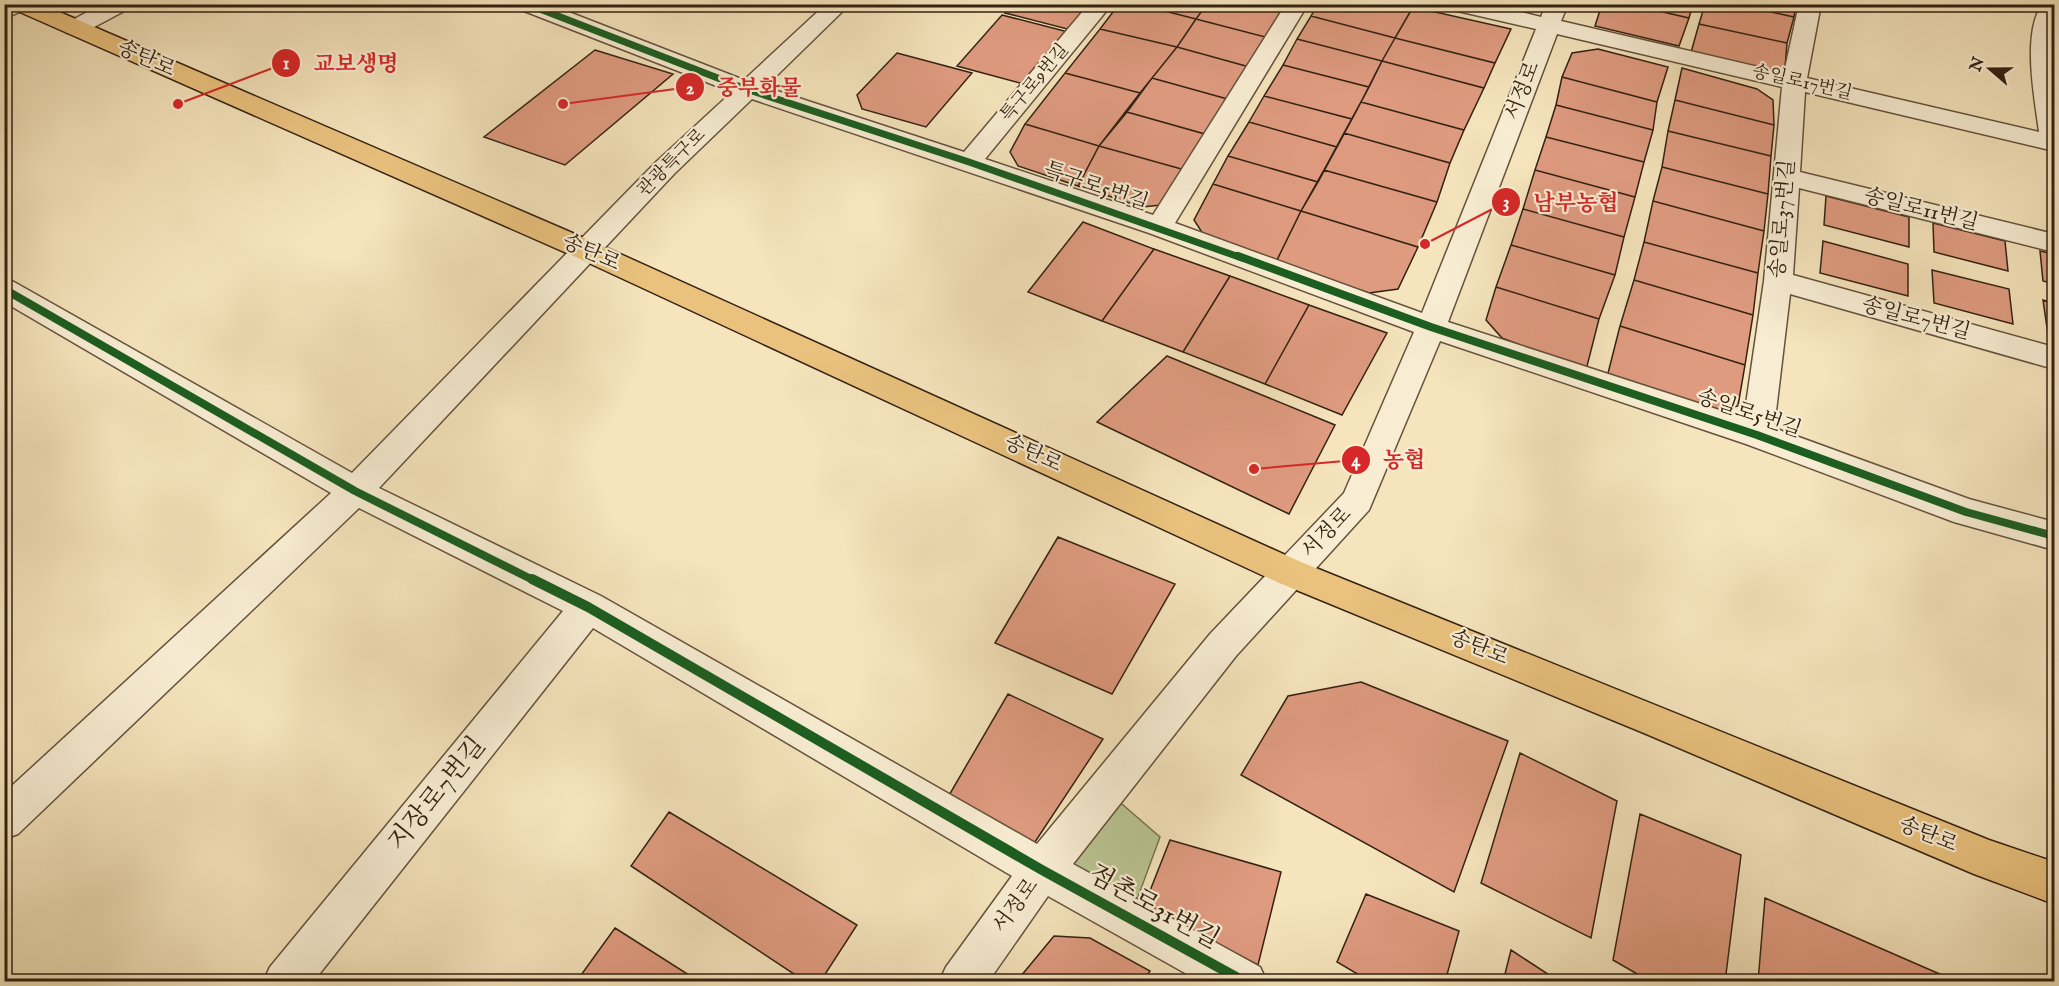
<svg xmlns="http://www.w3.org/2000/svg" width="2059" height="986" viewBox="0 0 2059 986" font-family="'IM FELL English','Noto Serif KR',serif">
<rect width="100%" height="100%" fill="#f5e4bc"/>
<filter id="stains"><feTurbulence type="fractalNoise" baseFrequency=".00333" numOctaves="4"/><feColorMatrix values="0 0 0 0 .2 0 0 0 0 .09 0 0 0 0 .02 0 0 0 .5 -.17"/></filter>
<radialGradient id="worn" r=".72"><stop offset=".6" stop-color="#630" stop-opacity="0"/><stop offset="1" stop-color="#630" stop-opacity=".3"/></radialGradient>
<path fill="#bac492" stroke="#767352" stroke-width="1.5" d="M 1115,798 L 1160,837 L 1135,905 L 1065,865 Z"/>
<path fill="#df9b80" stroke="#332212" stroke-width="1.5" d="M 1012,4 L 1096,4 L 1075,31 L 1005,13 Z
M 1119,4 L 1137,4 L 1196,19 L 1177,47 L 1100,29 Z
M 1137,4 L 1207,4 L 1196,19 Z
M 1207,4 L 1257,4 L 1291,13 L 1273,39 L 1196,19 Z
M 1318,4 L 1403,4 L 1413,7 L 1395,38 L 1311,16 Z
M 1468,4 L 1526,4 L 1521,17 Z
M 1602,4 L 1629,4 L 1689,18 L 1679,46 L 1595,26 Z
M 1629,4 L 1693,4 L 1689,18 Z
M 1705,4 L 1736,4 L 1794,17 L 1787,43 L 1699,24 Z
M 1736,4 L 1796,4 L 1794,17 Z
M 1413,7 L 1511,29 L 1495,63 L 1395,38 Z
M 1002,15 L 1072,33 L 1031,86 L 957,66 Z
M 1311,16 L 1395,38 L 1382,61 L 1297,39 Z
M 1196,19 L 1273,39 L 1253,68 L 1177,47 Z
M 1699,24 L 1787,43 L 1785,68 L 1754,71 L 1690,56 Z
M 1100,29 L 1177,47 L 1140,93 L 1065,73 Z
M 1395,38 L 1495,63 L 1484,88 L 1382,61 Z
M 1297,39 L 1382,61 L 1369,87 L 1283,65 Z
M 1177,47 L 1253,68 L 1231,100 L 1152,78 Z
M 1598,49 L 1668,67 L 1657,102 L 1562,77 L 1572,53 Z
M 595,50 L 673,74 L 565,165 L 484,137 Z
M 897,53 L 972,73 L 926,127 L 862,109 L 857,95 Z
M 1382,61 L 1484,88 L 1464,130 L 1361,102 Z
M 1283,65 L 1369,87 L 1352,119 L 1264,96 Z
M 1682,68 L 1757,89 L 1773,100 L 1774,125 L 1675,100 Z
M 1065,73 L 1140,93 L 1099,146 L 1025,124 Z
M 1562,77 L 1657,102 L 1653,130 L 1556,105 Z
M 1152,78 L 1231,100 L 1212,136 L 1127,112 Z
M 1264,96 L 1352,119 L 1337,147 L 1249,122 Z
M 1675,100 L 1774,125 L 1771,156 L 1668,131 Z
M 1361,102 L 1464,130 L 1450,163 L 1344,133 Z
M 1556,105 L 1653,130 L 1644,162 L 1546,137 Z
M 1127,112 L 1212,136 L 1185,170 L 1099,146 Z
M 1249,122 L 1337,147 L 1318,182 L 1228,156 Z
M 1025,124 L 1099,146 L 1078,186 L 1018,166 L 1010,152 Z
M 1668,131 L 1771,156 L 1768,194 L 1662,167 Z
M 1344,133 L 1450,163 L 1437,202 L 1324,170 Z
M 1546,137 L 1644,162 L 1635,197 L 1535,170 Z
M 1099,146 L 1185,170 L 1171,204 L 1142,207 L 1078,186 Z
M 1228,156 L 1318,182 L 1301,211 L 1213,184 Z
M 1662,167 L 1768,194 L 1764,231 L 1653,201 Z
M 1324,170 L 1437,202 L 1418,247 L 1301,211 Z
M 1535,170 L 1635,197 L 1624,237 L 1523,209 Z
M 1213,184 L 1301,211 L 1276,262 L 1205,237 L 1194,220 Z
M 1826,196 L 1909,217 L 1909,247 L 1824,225 Z
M 1653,201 L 1764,231 L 1758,273 L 1644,242 Z
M 1523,209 L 1624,237 L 1615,275 L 1511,245 Z
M 1301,211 L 1418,247 L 1398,289 L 1369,293 L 1276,262 Z
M 1083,222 L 1154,249 L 1102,321 L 1028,292 Z
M 1933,223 L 2005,241 L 2008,271 L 1934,252 Z
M 1823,241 L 1908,264 L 1908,296 L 1820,273 Z
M 1644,242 L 1758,273 L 1753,315 L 1634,280 Z
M 1511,245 L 1615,275 L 1599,319 L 1496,287 Z
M 1154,249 L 1230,276 L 1183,352 L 1102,321 Z
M 2040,251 L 2054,254 L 2054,284 L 2043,281 Z
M 1932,270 L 2009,289 L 2013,324 L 1934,303 Z
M 1230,276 L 1309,305 L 1265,384 L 1183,352 Z
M 1634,280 L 1753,315 L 1745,365 L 1620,326 Z
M 1496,287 L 1599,319 L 1586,370 L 1502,338 L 1486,320 Z
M 2043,300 L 2054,303 L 2054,337 L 2048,335 Z
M 1309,305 L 1387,333 L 1342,415 L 1265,384 Z
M 1620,326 L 1745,365 L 1738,406 L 1704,414 L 1606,381 Z
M 1167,356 L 1335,425 L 1289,514 L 1097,422 Z
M 1058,537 L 1175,584 L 1112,694 L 995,643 Z
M 1361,682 L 1508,741 L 1454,892 L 1241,775 L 1288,696 Z
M 1008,694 L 1103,739 L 1033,845 L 948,797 Z
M 1520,753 L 1617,801 L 1591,938 L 1481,883 Z
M 669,812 L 857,925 L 820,982 L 806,982 L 631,866 Z
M 1640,814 L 1741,855 L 1725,982 L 1651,982 L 1613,960 Z
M 1170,840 L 1281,872 L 1258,965 L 1144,906 Z
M 1366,894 L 1459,931 L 1445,982 L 1371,982 L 1337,962 Z
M 1765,898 L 1958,982 L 1758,982 Z
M 615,928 L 700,982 L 576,982 Z
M 1054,936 L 1090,938 L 1150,971 L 1143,982 L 1016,982 Z
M 1511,950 L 1560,982 L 1503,982 Z"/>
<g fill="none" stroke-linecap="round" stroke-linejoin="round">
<g stroke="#64523c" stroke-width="3">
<path id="minor" d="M 4,4 L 29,4 L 26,9 L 4,19 Z
M 102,4 L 131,4 L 128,9 L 83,33 L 67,33 L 64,28 L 67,23 Z
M 516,4 L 548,4 L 744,80 L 826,4 L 850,4 L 765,87 L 964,152 L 1089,4 L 1112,4 L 985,159 L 1153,215 L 1286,4 L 1308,4 L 1175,223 L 1422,313 L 1536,29 L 1449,9 L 1446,4 L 1488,4 L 1541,17 L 1546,4 L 1568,4 L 1561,21 L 1784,73 L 1799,4 L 1821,4 L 1807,78 L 2039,132 C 2035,100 2021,31 2043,4 L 2054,4 L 2054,151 L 1805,92 L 1800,172 L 2054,234 L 2054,252 L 1799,188 L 1793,275 L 2054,347 L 2054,369 L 1790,294 L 1774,428 L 1969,499 L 2054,522 L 2054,550 L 1954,522 L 1746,444 L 1440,341 L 1369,510 L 1236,656 L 1073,864 L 1260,967 L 1267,982 L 1201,982 L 1048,896 L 988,982 L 939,982 L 946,967 L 1012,876 L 593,628 L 313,982 L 263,982 L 270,967 L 563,611 L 359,508 L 18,834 L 4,839 L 4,793 L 331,493 L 4,302 L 4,279 L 14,282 L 352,473 L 656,162 L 732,92 L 519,9 ZM 1557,34 L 1782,87 L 1764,281 L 1744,418 L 1448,322 ZM 752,99 L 1149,233 L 1414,332 L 1344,493 L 1210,634 L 1037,844 L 601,596 L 379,488 L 674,174 Z"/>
</g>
<g stroke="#332212" stroke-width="3">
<path id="major" d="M 10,4 L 41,4 L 598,244 L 1301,562 L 1989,840 L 2054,862 L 2054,904 L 1974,874 L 1644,733 L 1277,582 L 578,258 L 13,9 Z"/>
</g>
<use href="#minor" fill="#f8edd3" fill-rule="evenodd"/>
<use href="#major" fill="#eac27e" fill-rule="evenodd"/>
<g stroke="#f8edd3" stroke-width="10">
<path id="cycleway-far2" d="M 527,4 L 746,89 L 969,162 L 1242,258"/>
</g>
<g stroke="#f8edd3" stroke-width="12">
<path id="cycleway-far1" d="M 1238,256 L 1431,327 L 1757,435 L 1966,512 L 2054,536
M 4,289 L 355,491 L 535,581"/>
</g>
<g stroke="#f8edd3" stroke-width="14">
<path id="cycleway" d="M 532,579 L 588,607 L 1042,870 L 1245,982"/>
</g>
<use href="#cycleway-far2" stroke="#1b5e20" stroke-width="7"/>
<use href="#cycleway-far1" stroke="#1b5e20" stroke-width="8"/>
<use href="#cycleway" stroke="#1b5e20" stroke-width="10"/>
</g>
<g text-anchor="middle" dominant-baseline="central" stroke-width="4.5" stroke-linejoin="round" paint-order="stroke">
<g font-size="18" fill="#332212" stroke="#f8edd3">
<text transform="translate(1035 83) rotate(-50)">특구로9번길</text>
<text transform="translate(1802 83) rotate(13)">송일로17번길</text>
<text transform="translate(672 163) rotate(-45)">관광특구로</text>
</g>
<g font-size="21" fill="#332212" stroke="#f8edd3">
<text transform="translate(146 59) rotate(24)">송탄로</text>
<text transform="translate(1523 91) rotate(-69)">서정로</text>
<text transform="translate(1096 187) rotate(19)">특구로5번길</text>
<text transform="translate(1921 210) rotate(14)">송일로11번길</text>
<text transform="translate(1783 219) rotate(-85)">송일로37번길</text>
<text transform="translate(591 253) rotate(24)">송탄로</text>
<text transform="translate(1916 319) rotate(15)">송일로7번길</text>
<text transform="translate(1749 414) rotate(19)">송일로5번길</text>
<text transform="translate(1033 454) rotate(25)">송탄로</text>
<text transform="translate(1327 533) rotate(-46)">서정로</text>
<text transform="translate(1479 648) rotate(22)">송탄로</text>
<text transform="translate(1928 835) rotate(22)">송탄로</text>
<text transform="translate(1016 906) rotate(-54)">서정로</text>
</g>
<g font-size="26" fill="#332212" stroke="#f8edd3">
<text transform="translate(437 794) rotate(-51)">지장로7번길</text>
<text transform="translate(1154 907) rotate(29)">점촌로31번길</text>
</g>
</g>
<path fill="none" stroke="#d62828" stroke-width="2" d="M178 104L286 63M563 104L690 87M1425 244L1506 202M1254 469L1356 460"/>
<g fill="#d62828" stroke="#f8edd3" stroke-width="2">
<circle cx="178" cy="104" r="6"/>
<circle cx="563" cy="104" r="6"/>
<circle cx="1425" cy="244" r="6"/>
<circle cx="1254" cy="469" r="6"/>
<circle cx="286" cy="63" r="15"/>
<circle cx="690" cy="87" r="15"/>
<circle cx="1506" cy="202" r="15"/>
<circle cx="1356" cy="460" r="15"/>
</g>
<g font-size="18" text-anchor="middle" font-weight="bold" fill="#fff">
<text x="286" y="69">1</text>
<text x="690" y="94">2</text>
<text x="1506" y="208">3</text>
<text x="1356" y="466">4</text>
</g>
<g font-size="22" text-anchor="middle" font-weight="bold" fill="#d62828" stroke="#f8edd3" stroke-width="4.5" stroke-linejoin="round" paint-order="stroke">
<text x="356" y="71">교보생명</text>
<text x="759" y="95">중부화물</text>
<text x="1576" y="210">남부농협</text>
<text x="1404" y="467">농협</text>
</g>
<rect width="2059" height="986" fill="none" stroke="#f5e4bc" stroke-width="24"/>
<rect x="6" y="6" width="2047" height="974" fill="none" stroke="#332212" stroke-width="3"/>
<rect x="12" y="12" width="2035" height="962" fill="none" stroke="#332212" stroke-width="1.5"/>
<g transform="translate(1990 69) rotate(290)" stroke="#f8edd3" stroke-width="4.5" paint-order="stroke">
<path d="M0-4.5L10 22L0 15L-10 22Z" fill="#332212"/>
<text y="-9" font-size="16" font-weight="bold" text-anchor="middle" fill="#332212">N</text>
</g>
<rect width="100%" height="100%" filter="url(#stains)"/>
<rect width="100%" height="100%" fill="url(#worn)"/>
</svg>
